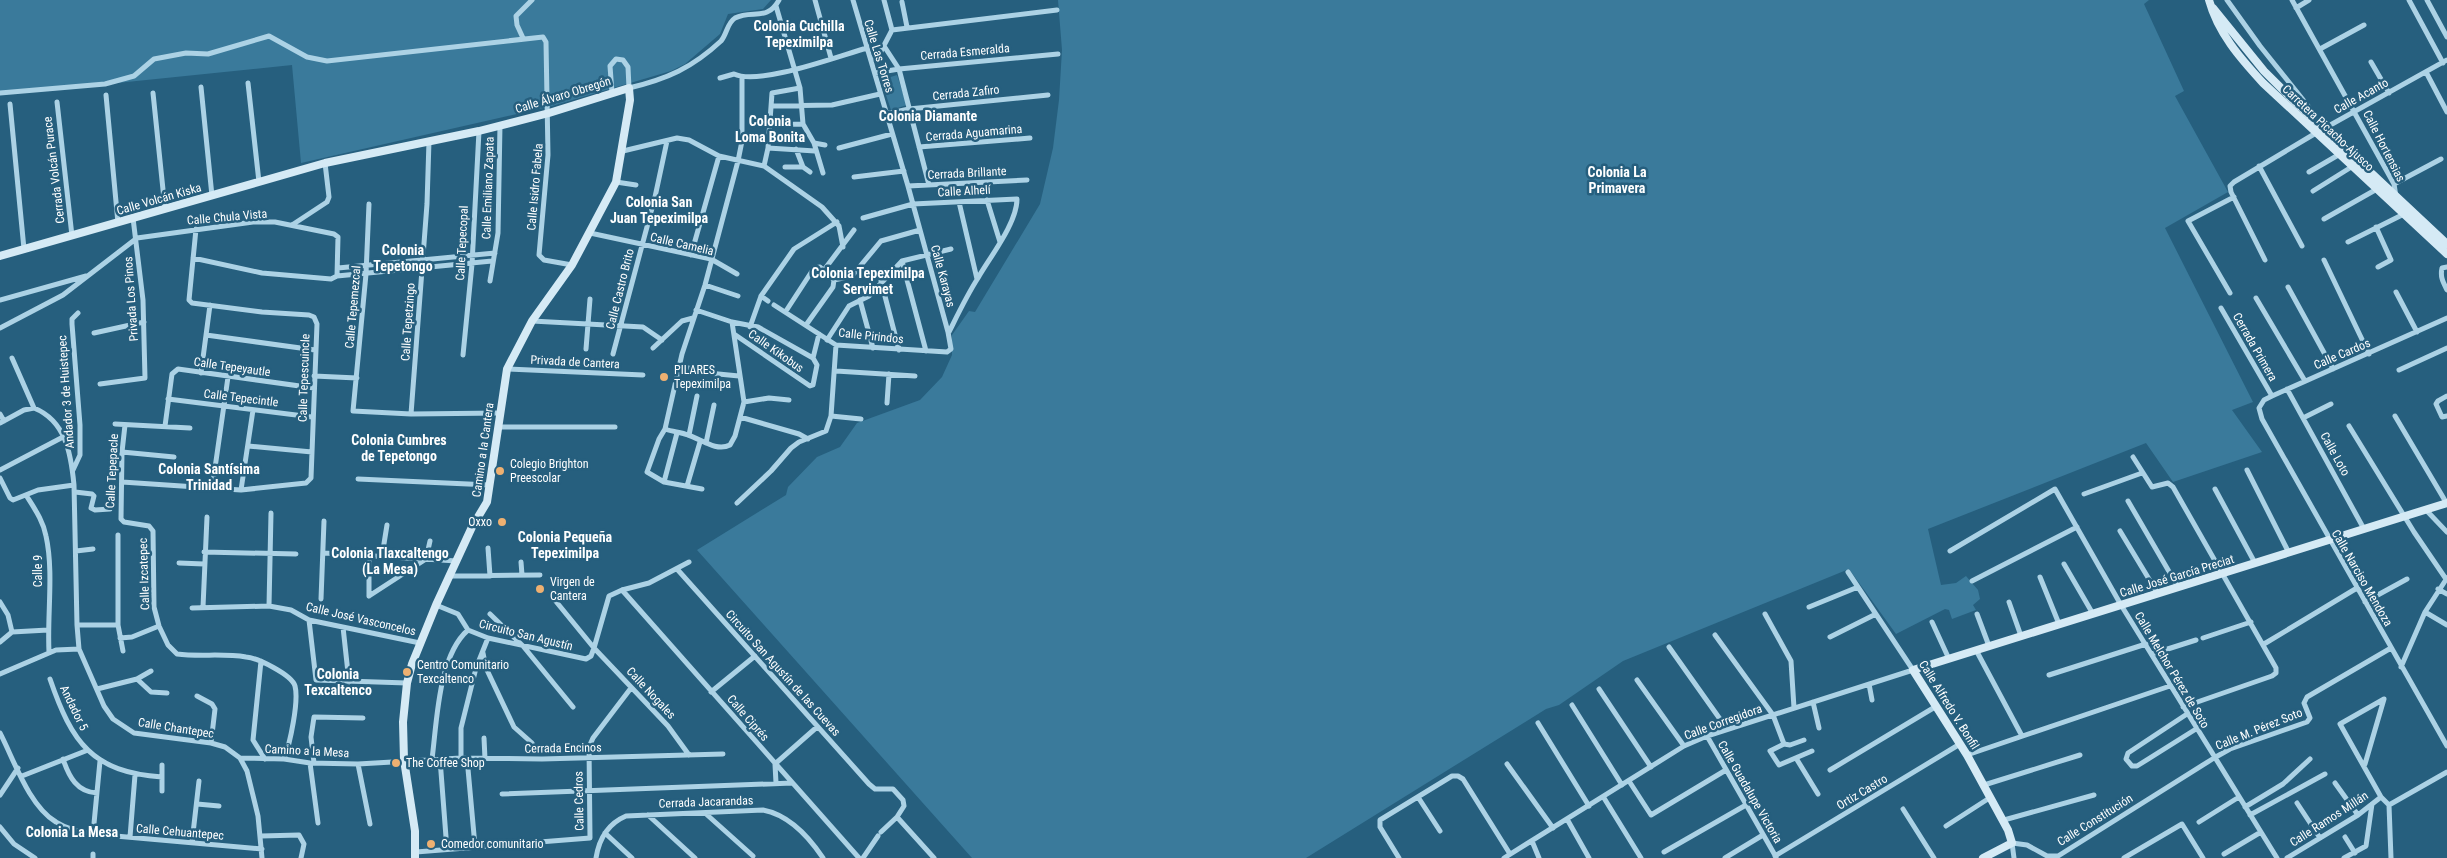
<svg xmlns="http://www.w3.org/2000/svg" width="2447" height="858" viewBox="0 0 2447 858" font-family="'Roboto Condensed',sans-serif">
<rect width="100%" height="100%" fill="#265f7e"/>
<path fill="#3a7a9b" d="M 0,0 L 771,0 L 763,9 L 728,14 L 720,34 L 685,64 L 671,71 L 552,106 L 301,163 L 292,65 L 0,95 Z
M 1058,0 L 2149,0 L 2144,4 L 2184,91 L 2175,96 L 2228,192 L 2165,228 L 2253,402 L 2232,410 L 2262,452 L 2173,482 L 2146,443 L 1928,529 L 1941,585 L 1956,583 L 1966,576 L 1978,590 L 1980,599 L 1973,605 L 1976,610 L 1952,619 L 1949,610 L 1945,609 L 1896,634 L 1849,569 L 1623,661 L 1559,705 L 1546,709 L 1306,858 L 972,858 L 697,550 L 786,495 L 788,487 L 817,457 L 840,447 L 857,423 L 920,400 L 942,377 L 952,355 L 952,335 L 969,311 L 975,312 L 1040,204 L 1053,148 L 1059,100 L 1062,50 Z
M 897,75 L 907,105 L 891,110 L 881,80 Z"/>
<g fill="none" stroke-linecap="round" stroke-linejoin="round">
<path stroke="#acd2e5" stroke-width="5" d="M 815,0 L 831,58
M 884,0 L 892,30
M 2227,0 L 2260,46 L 2308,106 L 2314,117
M 2292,0 L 2394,184 L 2396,197
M 2409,0 L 2443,63
M 2427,0 L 2447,37
M 902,2 L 907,27
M 776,6 L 800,88 L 803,124 L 814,143 L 823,173
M 2296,8 L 2309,0
M 523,38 L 517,25 L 516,16 L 532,0
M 884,46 L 899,69 L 929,185
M 2320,49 L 2364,25
M 871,60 L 879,55 L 892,30 L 1057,10
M 2371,62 L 2389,93
M 2426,72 L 2447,112
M 875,73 L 899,69 L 1058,54
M 720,78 L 734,74 C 759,86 838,56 867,48
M 248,83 L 259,182
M 201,87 L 212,196
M 0,93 L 105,84 L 134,76 L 154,59 L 186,53 L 208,54 L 269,36 L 307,57 L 327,61 L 543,37 L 546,42 L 548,155 L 539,255 L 544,260 L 572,265
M 153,93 L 165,209
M 612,93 L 610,66 L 616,59 L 623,60 L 628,67 L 629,88 C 667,79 692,68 721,41 C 727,34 727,23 735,18 C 752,9 767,22 779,0
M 106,95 L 118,223
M 57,102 L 72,236
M 10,104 L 24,249
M 771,106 L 832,105 L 880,94
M 886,114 L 909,109 L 1048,95
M 770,125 L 803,124
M 814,143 L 825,145
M 919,147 L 1030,138
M 768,148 L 815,151
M 839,148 L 892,134
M 796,149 L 803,167
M 623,151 L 677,138 L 689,140 L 719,156 L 764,166 L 822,207 L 839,226 L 843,247
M 764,166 L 768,148 L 772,93 L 800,88
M 2259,166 L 2302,246
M 785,167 L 803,167 L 810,172
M 2309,172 L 2340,154
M 854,177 L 904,171
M 616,182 L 636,185
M 2394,184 L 2441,159
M 908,186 L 1027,180
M 2313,191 L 2353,166
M 987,200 L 1000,242
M 959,202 L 977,279
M 369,204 L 366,274 L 353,411 L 411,414 L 501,413
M 863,218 L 913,204 L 1017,199 C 1017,223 990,257 978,278 C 967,295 958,314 949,332
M 2324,219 L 2377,189
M 292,225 L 327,202 L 329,197 L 325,163
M 2376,227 L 2391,260 L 2378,267
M 590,233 L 711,259 L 737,274
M 2348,242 L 2404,214
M 691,255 L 719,156
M 193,258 L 262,273 L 331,279 L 337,276 L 492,261
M 2265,260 L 2231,192 L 2230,186 L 2234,182 L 2316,133 L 2447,60
M 2324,260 L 2369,354
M 902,261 L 926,351
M 2447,267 L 2442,268 C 2440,277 2443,282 2447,290
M 338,268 L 495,253
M 824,270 L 854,230
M 834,280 L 852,276 L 881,241 L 920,230
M 490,281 L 498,233 L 500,125
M 881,281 L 899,350
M 705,285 L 738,296
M 2288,287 L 2333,369
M 2396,292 L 2417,332
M 2230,293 L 2188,221 L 2234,197
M 761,296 L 768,301
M 2256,298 L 2305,381
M 0,300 L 86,276
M 860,300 L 873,348
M 774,305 L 836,345 L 947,352 L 951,349 L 948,332 L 908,186 L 853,0
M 2221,308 L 2272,396
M 696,310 L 732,322 L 758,327 L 813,358
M 786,311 L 814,268 L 820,267 L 834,280
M 2447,318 L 2272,396 L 2264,400 L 2259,408 L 2262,419 L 2447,746
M 532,321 L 643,327 L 662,340
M 806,325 L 833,287 L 834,280
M 750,327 L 761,296 L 794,249 L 837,222
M 0,328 L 63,295 L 137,238 L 253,222 L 275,222 L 334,234 L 338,237 L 337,276
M 94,333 L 144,322
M 734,334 L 810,386 L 813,385 L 817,365 L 813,358 L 819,334
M 206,335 L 315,350
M 827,340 L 849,306 L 869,296 L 902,261 L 951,249
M 653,348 L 682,321 L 693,318
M 586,349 L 590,299
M 613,354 L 655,197 L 667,141
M 463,355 L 472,264 L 479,131
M 12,358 L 34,408
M 680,366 L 708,373 L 739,376
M 507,369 L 643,375
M 2399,370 L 2447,348
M 836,371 L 915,376
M 201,373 L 210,305
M 314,376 L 357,378
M 100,384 L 145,378 L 143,300 L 133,218
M 2287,389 L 2364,529
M 2447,396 L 2438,401 L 2436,404 L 2442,417 L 2447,416
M 168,399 L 312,417
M 744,402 L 769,398 L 789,400
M 887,403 L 889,374
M 0,414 L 4,421
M 411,414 L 427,204 L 429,141
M 831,416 L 861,419
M 2395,416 L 2447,504
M 740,417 L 799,434 L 808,439
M 2303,418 L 2331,404
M 0,423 L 24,410 L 34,408 C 66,421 71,454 74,485 L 77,625 L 79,649 L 104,706 L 113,719 L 134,733 L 211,743 L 225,747 L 240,758 L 247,771 L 258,816 L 262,858
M 115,424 L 190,428
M 125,425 L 122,452 L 121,519 L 124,522 L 149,526 L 153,531 L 154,607 L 159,626 L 168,645 L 177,654 C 200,657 223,653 246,657 C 258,658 292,675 295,686 C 299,701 290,744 284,759
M 165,426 L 172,374 L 178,369 L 314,388
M 2349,426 L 2414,532 L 2446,579
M 499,427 L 615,427
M 665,429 C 673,432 681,432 688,435 C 701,439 716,452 730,445 L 735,436 L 744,402 L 732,322
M 689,435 L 697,396
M 706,443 L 714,405
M 248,446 L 312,452
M 122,452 L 174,457
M 2133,457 L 2152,487 L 2168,483 L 2173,487 L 2276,668 L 2276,673 L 2272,676 L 2183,707
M 0,470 L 63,437
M 73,470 L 80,455 L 80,425 L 72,324 L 72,319 L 78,313
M 2247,470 L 2289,553
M 0,478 L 10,498 L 13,500 L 38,490 L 74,485
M 358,479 L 490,485
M 122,482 L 241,490 L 306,483 L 311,478 L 317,324 L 314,317 L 309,315 L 262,312 L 192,303 L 189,300 L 196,229
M 664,482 L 677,433
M 687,486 L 700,442
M 212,489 L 228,377
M 702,489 L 664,482 L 647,472 L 659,439 L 665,429 L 682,354 L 705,285 L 738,161 L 742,141 L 742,78
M 2215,489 L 2255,563
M 241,490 L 253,410
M 75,492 L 92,494 L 94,496 L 91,508 L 95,510 L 110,509
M 2084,494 L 2142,473
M 26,495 C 34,508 43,520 46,536 C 54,572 47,615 49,652
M 2128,501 L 2178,587
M 737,503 L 771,471 L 791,448 L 799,442 L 826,431 L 831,416 L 836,345
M 2426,510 L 2447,532
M 271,513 L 269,606 L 291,610 L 309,620 L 420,643
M 2120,531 L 2158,594
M 118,535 L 118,625 L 123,651
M 488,548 L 490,576
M 76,551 L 93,549
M 1950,551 L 2055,489 L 2121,605 L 2277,858
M 204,552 L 296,554
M 324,553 L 457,561
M 382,556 L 387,525
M 521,562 L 522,575
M 179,563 L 204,564
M 2064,564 L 2093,614
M 677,569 L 869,784 L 875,789 L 893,789 L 903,800 L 904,806 L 897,817 L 881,832
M 451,576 L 540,575
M 2040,577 L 2059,624
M 1972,581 L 2077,527
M 2438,589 L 2447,594
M 622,590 L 859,858
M 369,596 L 426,559 L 430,541
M 369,596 L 369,555
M 321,599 L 324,521
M 554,599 L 594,648 L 668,726 L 689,755
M 0,602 L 8,615 L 12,632 L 48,630
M 2009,602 L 2021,636
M 2365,602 L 2407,579
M 436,605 L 458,614 L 468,630 L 488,638 L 586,659 L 591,656 L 594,648 L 609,596 L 622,590 L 649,583 L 689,562
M 203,607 L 207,517
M 1809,607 L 1858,587
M 192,608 L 269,606
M 2425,612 L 2447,625
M 490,614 L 523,646 L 573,707
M 1765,614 L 1791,661 L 1794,708
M 1977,614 L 1989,646
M 309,620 L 316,680 L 407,683
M 1932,622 L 1949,659
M 77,625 L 118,625
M 343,627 L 349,682
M 1715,635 L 1773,715 L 1784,744 L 1770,751 L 1779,765 L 1812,751
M 1830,637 L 1876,614
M 120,638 L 132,637 L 159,626
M 2203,638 L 2251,622
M 0,642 L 12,632
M 2264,644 L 2357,588
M 1669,647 L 1727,729
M 1976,650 L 2022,736
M 483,653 L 486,668 L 514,727 L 532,743
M 2152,654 L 2196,640
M 261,661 L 253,740 L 265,759
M 2401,667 L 2425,612 L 2447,578
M 0,674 L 56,650 L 79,649
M 2049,675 L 2146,644
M 50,679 C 72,743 92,772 162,777
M 137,679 L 151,692 L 167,693
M 1637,680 L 1684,746
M 1869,684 L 1872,700
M 97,689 L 137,679 L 151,671
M 1599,689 L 1651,767
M 711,692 L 755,656
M 197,696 L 212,704 L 215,709 L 211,743
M 1813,702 L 1819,728
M 1572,705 L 1622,785
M 2187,714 L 2128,753 L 2126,759 L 2132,766 L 2137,766 L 2196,729
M 1538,723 L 1589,806
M 0,733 C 14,760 29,806 56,822 C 67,829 81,832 93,834 L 262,849
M 1707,736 L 1776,857
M 484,738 L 485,759
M 1784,744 L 1790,745 L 1804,740
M 1967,755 L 2170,686
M 240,758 L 284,759 L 310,763 L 358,764 L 461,758 L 542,759 L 723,754
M 461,758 L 461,728 L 476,668 L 488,638
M 467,758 L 475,846
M 1796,758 L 1818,794
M 63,759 C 69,777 77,792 97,793
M 432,759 C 437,722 438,656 468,630
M 440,759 L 446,837
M 310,763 L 318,823
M 314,763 L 311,737 L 314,717 L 363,718
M 358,764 L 370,824
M 1507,764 L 1553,828
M 2365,764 L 2384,699 L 2340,724 L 2381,797 L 2389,805 L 2391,858
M 1830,770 L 1935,707
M 22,776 L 88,750
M 1629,781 L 1651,815 L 1726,770
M 776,783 L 775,764 L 817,727
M 2335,783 L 2358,815
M 1984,785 L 2080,755
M 162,791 L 162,765
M 502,794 L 792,783
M 0,795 L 18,768
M 1418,797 L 1440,831
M 1604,798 L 1641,858
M 2297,803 L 2320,838
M 197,804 L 219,806
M 2389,805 L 2447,772
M 2245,807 L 2283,784 L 2310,759
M 1903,809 L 1934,858
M 705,813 L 753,856
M 648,815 L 695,858
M 2250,815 L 2325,774
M 897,817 L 934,858
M 1567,819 L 1589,858
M 2004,820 L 2094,795
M 2199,822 L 2239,797
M 1946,826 L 1991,797
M 0,827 L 14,844 L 35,858
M 605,833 L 632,858
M 93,834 L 100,761
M 261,836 L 299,835 L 304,844 L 301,858
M 130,837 L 135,775
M 2345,837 L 2355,853
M 1532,841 L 1539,858
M 192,842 L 199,781
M 416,852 L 590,838 L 589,747 L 593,738 L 631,688
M 1664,852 L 1746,805
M 2224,854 L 2261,832
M 1775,856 L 1960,744
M 93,858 L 93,854
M 596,858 C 599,839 607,824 626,816 L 763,810 C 789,815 809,837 823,858
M 863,858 L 878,836
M 1399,858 L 1380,827 L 1380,820 L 1452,776 L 1458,776 L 1463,779 L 1510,854
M 1504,858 L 1684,746 L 1707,736 L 1913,670 L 1848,572
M 1725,858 L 1763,835
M 2014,858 L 2012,843 L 2027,845 L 2047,856 L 2058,856 L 2214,758 L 2230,749 L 2307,722 L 2310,718 L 2304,703 L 2307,697 L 2391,648
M 2124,858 L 2182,824 L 2203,858
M 2287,858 L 2358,815 L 2381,797
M 2344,858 L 2366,846 L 2372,804"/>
<path stroke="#d5eaf5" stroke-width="8" d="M 2209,0 C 2218,33 2240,58 2263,83 L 2447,254
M 2213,8 L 2264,71 L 2289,96 L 2447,244
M 0,256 L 325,163 L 479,131 L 549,113 L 629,88 L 630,100 L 616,182 L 572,265 L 532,321 L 507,369 L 487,502 L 472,527 L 436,605 L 412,664 L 407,683 L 403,722 L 404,760 L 415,831 L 415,858
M 1983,858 L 2012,843 L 2008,830 L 1967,755 L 1913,670 L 2447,503"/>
</g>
<g fill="#eeb071" stroke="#265f7e" stroke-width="2">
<circle cx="664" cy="377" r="5"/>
<circle cx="500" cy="471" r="5"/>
<circle cx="502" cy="522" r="5"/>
<circle cx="540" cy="589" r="5"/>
<circle cx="407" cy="672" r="5"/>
<circle cx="396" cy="763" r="5"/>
<circle cx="431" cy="844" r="5"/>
</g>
<g text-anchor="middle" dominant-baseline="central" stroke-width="5" stroke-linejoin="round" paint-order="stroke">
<g font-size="12" fill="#fff" stroke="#265f7e">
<text transform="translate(965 52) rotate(-5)">Cerrada Esmeralda</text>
<text transform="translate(879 56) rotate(73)">Calle Las Torres</text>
<text transform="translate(966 93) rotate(-6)">Cerrada Zafiro</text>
<text transform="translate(563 95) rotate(-17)">Calle Álvaro Obregón</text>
<text transform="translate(2361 96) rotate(-29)">Calle Acanto</text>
<text transform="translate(2328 128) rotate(43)">Carretera Picacho-Ajusco</text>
<text transform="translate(974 133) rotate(-5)">Cerrada Aguamarina</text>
<text transform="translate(2384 146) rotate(63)">Calle Hortensias</text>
<text transform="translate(54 170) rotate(-97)">Cerrada Volcán Purace</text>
<text transform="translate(967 173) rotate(-3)">Cerrada Brillante</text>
<text transform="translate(535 187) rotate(-85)">Calle Isidro Fabela</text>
<text transform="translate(488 188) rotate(-88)">Calle Emiliano Zapata</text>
<text transform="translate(964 191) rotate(-3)">Calle Alhelí</text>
<text transform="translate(159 199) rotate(-16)">Calle Volcán Kiska</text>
<text transform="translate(227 217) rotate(-5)">Calle Chula Vista</text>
<text transform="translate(462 243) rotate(-87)">Calle Tepecopal</text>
<text transform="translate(682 244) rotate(13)">Calle Camelia</text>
<text transform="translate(943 276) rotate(75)">Calle Karayas</text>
<text transform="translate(620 289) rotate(-76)">Calle Castro Brito</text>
<text transform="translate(131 299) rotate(-94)">Privada Los Pinos</text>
<text transform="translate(353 307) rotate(-85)">Calle Tepemezcal</text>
<text transform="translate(408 322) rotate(-86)">Calle Tepetzingo</text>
<text transform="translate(871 336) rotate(6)">Calle Pirindos</text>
<text transform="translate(2255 347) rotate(60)">Cerrada Primera</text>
<text transform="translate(776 351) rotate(35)">Calle Kikobus</text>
<text transform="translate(2342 354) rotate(-23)">Calle Cardos</text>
<text transform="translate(575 362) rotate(3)">Privada de Cantera</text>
<text transform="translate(232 367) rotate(8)">Calle Tepeyautle</text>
<text transform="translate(304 378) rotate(-88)">Calle Tepescuincle</text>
<text transform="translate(66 392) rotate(-94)">Andador 3 de Huistepec</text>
<text transform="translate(241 398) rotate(7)">Calle Tepecintle</text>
<text transform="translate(483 450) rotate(-82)">Camino a la Cantera</text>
<text transform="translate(2335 454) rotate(61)">Calle Loto</text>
<text transform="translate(112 471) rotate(-87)">Calle Tepepacle</text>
<text transform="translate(38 571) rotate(-90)">Calle 9</text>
<text transform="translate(144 574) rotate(-92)">Calle Izcatepec</text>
<text transform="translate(2177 576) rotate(-17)">Calle José García Preciat</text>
<text transform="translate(2362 578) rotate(60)">Calle Narciso Mendoza</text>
<text transform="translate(361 619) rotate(13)">Calle José Vasconcelos</text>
<text transform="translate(526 635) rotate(14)">Circuito San Agustín</text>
<text transform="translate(2172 670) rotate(59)">Calle Melchor Pérez de Soto</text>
<text transform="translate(783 673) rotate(48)">Circuito San Agustín de las Cuevas</text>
<text transform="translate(651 693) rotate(47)">Calle Nogales</text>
<text transform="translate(1949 705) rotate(58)">Calle Alfredo V. Bonfil</text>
<text transform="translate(74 708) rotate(64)">Andador 5</text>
<text transform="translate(748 718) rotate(49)">Calle Ciprés</text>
<text transform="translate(1723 722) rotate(-20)">Calle Corregidora</text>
<text transform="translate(176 728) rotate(9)">Calle Chantepec</text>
<text transform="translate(2259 729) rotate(-22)">Calle M. Pérez Soto</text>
<text transform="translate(563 748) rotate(-1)">Cerrada Encinos</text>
<text transform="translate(307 751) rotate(3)">Camino a la Mesa</text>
<text transform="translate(1750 792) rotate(60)">Calle Guadalupe Victoria</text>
<text transform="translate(1862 792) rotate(-31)">Ortiz Castro</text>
<text transform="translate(579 801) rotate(-91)">Calle Cedros</text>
<text transform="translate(706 802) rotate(-2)">Cerrada Jacarandas</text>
<text transform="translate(2329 819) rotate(-33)">Calle Ramos Millán</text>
<text transform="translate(2095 820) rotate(-32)">Calle Constitución</text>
<text transform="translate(180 832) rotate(5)">Calle Cehuantepec</text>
</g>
<g font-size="12" fill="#fff" stroke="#265f7e" text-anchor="start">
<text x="674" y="370">PILARES<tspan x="674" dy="14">Tepeximilpa</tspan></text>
<text x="510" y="464">Colegio Brighton<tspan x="510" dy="14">Preescolar</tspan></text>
<text x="492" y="522" text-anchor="end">Oxxo</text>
<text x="550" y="582">Virgen de<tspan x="550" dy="14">Cantera</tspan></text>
<text x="417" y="665">Centro Comunitario<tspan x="417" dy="14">Texcaltenco</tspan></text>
<text x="406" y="763">The Coffee Shop</text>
<text x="441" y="844">Comedor comunitario</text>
</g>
<g font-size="14" font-weight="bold" fill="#fff" stroke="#265f7e">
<text x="799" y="26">Colonia Cuchilla<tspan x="799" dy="16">Tepeximilpa</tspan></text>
<text x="928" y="116">Colonia Diamante</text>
<text x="770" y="121">Colonia<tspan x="770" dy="16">Loma Bonita</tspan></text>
<text x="1617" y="172">Colonia La<tspan x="1617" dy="16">Primavera</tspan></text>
<text x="659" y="202">Colonia San<tspan x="659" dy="16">Juan Tepeximilpa</tspan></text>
<text x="403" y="250">Colonia<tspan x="403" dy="16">Tepetongo</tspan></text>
<text x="868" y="273">Colonia Tepeximilpa<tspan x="868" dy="16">Servimet</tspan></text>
<text x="399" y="440">Colonia Cumbres<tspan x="399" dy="16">de Tepetongo</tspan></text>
<text x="209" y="469">Colonia Santísima<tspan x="209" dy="16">Trinidad</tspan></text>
<text x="565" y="537">Colonia Pequeña<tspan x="565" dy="16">Tepeximilpa</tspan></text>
<text x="390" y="553">Colonia Tlaxcaltengo<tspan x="390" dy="16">(La Mesa)</tspan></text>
<text x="338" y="674">Colonia<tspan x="338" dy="16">Texcaltenco</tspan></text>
<text x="72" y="832">Colonia La Mesa</text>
</g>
</g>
</svg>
